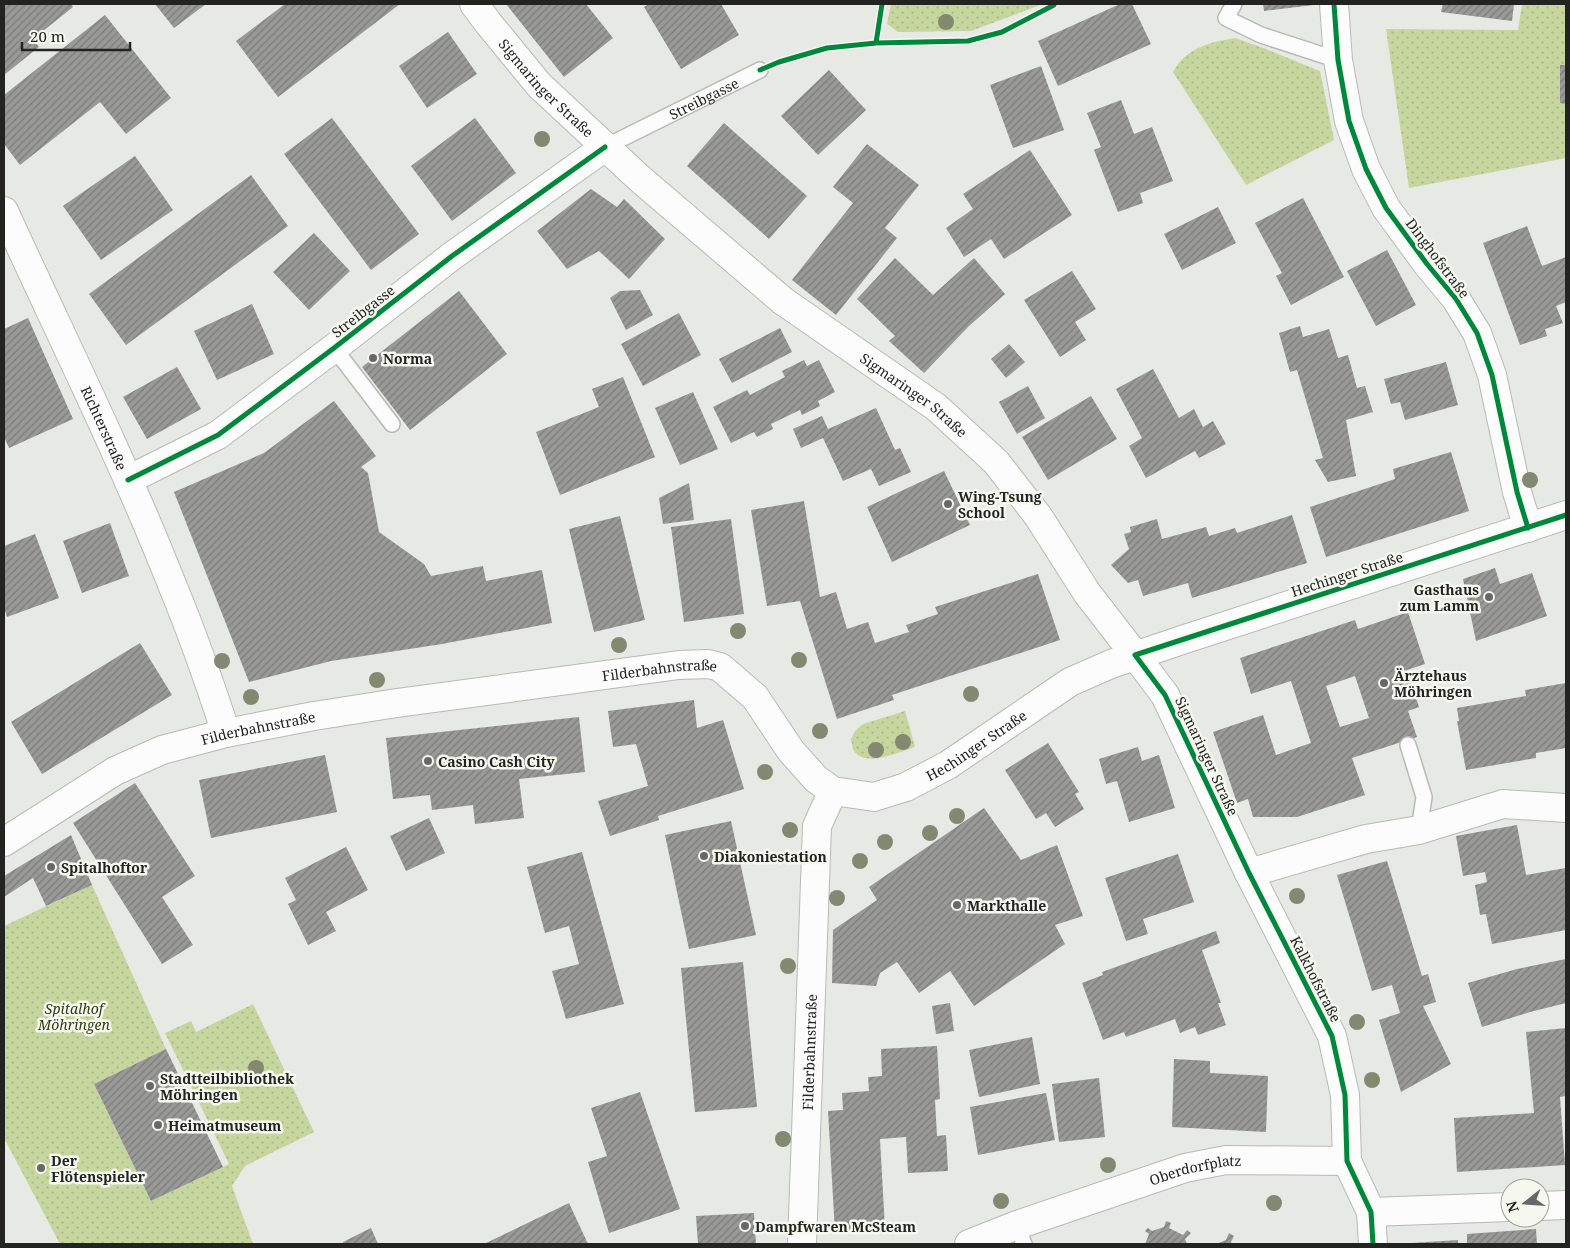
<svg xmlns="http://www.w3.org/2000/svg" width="1570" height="1248" viewBox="0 0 1570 1248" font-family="'Noto Serif',serif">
<defs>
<pattern id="grass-dots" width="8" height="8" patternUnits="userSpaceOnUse" patternTransform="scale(1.25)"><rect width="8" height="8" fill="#c6d69e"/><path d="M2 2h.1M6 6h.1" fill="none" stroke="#aab888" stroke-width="1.8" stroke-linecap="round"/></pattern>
<pattern id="building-hatch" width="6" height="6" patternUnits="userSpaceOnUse" patternTransform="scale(1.25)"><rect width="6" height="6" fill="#999a97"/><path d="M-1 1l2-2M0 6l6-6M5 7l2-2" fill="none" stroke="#7c7d7b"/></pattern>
</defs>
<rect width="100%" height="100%" fill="#e7e9e5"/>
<path fill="url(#grass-dots)" d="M 891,4 L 1043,4 L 971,31 L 898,32 L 887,24 Z
M 1522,4 L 1566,4 L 1566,158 L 1409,188 L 1386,29 L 1518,30 Z
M 1235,38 L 1266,49 L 1320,71 L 1334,140 L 1246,185 L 1173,72 C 1186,48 1210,42 1235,38 Z
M 905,711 L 915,747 C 899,752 867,768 854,751 C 852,748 852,742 851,739 L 855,731 L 863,724 Z
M 92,885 L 166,1049 L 94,1084 L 151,1201 L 229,1164 L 165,1033 L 191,1021 L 196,1032 L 253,1004 L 314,1132 L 245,1166 L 232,1186 L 253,1244 L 60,1244 L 4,1138 L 4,926 Z"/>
<path fill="url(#building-hatch)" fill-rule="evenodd" d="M 4,4 L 71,4 L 73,7 L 33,39 L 39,47 L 4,75 Z
M 155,4 L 206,4 L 174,28 Z
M 285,4 L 400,4 L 278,97 L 236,41 Z
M 506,4 L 586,4 L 613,38 L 564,77 Z
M 649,4 L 721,4 L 739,35 L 681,69 L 644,7 Z
M 1120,4 L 1132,4 L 1151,44 L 1058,86 L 1038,41 Z
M 1263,4 L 1314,4 L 1314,5 L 1264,11 Z
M 1443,4 L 1514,4 L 1512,21 L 1441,12 Z
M 105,15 L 171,98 L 126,134 L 100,102 L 20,165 L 4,144 L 4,95 Z
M 448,32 L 477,74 L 427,108 L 399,66 Z
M 1560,65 L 1566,65 L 1566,104 L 1560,103 Z
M 1041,66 L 1064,130 L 1013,148 L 990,85 Z
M 829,70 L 866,110 L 818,155 L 781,116 Z
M 1121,100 L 1134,134 L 1152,127 L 1173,181 L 1140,193 L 1143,203 L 1118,212 L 1094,150 L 1101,147 L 1087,113 Z
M 332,118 L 419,234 L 371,270 L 284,154 Z
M 475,118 L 516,173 L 452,221 L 411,166 Z
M 724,123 L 807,196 L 769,239 L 687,166 Z
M 867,144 L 919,185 L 885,228 L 897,238 L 836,315 L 792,280 L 853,203 L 833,187 Z
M 1030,150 L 1072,215 L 1004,259 L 991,239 L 964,257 L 946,228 L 973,209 L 963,194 Z
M 135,156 L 173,210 L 101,260 L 63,206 Z
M 251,175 L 288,226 L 126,345 L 89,294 Z
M 591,189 L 617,207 L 624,199 L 665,239 L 629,279 L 599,251 L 567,269 L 537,231 Z
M 1303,198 L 1344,277 L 1291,305 L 1276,276 L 1282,273 L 1255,223 Z
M 1218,207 L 1236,243 L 1182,270 L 1164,234 Z
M 1527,226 L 1542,266 L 1566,257 L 1566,302 L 1556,306 L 1563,323 L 1545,329 L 1547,336 L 1520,345 L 1483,243 Z
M 314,233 L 350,271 L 309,310 L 273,272 Z
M 1387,250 L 1416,305 L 1376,326 L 1347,271 Z
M 895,258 L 933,295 L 974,258 L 1005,294 L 968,327 L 924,373 L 889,341 L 895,336 L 857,299 Z
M 1072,271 L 1096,309 L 1075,322 L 1086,340 L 1060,357 L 1024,300 Z
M 640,290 L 653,315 L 626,330 L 610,298 L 620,291 Z
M 459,291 L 507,354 L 410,430 L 362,367 Z
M 252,304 L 274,354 L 217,380 L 194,331 Z
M 679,313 L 701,355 L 643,386 L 621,344 Z
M 28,318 L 73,419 L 9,448 L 4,437 L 4,329 Z
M 1300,326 L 1303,337 L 1329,329 L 1338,358 L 1348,355 L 1357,388 L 1365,386 L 1373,412 L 1346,420 L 1356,476 L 1328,482 L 1315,460 L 1323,458 L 1297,370 L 1290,372 L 1279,333 Z
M 780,328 L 792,352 L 732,383 L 719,359 Z
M 1009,344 L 1025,362 L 1006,378 L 991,359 Z
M 804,360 L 807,366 L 819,360 L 835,392 L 818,401 L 820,406 L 802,415 L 800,410 L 771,424 L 773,429 L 757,437 L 754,432 L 731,443 L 713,407 L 747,390 L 750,395 L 785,377 L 782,371 Z
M 1446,362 L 1458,405 L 1405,420 L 1400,402 L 1391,404 L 1384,379 Z
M 177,367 L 201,409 L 147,439 L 123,397 Z
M 1153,369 L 1179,418 L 1194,409 L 1203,427 L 1213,421 L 1226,444 L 1199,458 L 1195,451 L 1146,478 L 1129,446 L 1142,438 L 1116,389 Z
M 623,377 L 655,457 L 560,495 L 536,432 L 599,407 L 592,389 Z
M 1028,386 L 1045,418 L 1017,434 L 999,402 Z
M 693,392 L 718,449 L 680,465 L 655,408 Z
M 1091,396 L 1117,439 L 1048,480 L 1022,437 Z
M 334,401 L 376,456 L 361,467 L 368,473 L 379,532 L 424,564 L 431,576 L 483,566 L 486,581 L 542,570 L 552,623 L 442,644 L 331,661 L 249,682 L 174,492 L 264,453 Z
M 876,408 L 895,450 L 900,448 L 911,472 L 879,486 L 871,469 L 843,481 L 823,438 L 801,448 L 793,429 L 822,416 L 828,429 Z
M 1451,452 L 1469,511 L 1326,557 L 1310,507 L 1395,479 L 1393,469 Z
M 944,471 L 970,525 L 892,562 L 867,507 Z
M 689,483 L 694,520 L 663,524 L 659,498 Z
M 804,501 L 820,597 L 836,592 L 847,629 L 868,622 L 875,643 L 909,632 L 906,625 L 938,614 L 935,607 L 1038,574 L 1060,640 L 892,695 L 894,700 L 837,719 L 800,601 L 767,606 L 751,510 Z
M 1292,515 L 1307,563 L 1192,598 L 1188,583 L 1143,596 L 1138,580 L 1128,583 L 1111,565 L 1129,549 L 1124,534 L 1131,532 L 1130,527 L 1157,519 L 1162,539 L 1206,527 L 1209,536 L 1235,528 L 1237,533 Z
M 620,516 L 645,620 L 594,632 L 569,529 Z
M 731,519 L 744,614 L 684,622 L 671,527 Z
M 110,523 L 129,576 L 82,593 L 63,541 Z
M 35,534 L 59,598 L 7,617 L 4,608 L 4,546 Z
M 1495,568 L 1500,584 L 1532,573 L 1547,616 L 1476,641 L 1463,579 Z
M 1408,612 L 1425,664 L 1407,670 L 1419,707 L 1408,711 L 1417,737 L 1352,758 L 1365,795 L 1297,817 L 1253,817 L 1248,799 L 1237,803 L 1213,732 L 1263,715 L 1276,755 L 1311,743 L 1291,681 L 1251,694 L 1240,658 L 1355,620 L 1358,629 ZM 1355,676 L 1369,718 L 1340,727 L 1326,686 Z
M 140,643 L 172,695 L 42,774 L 11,722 Z
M 1566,683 L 1566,748 L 1536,753 L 1536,758 L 1466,770 L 1457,721 L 1459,721 L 1457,708 L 1526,696 L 1525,690 Z
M 694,700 L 697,728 L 723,720 L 744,789 L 658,816 L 659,820 L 610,836 L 598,801 L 648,786 L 636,744 L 613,747 L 608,711 Z
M 579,717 L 585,772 L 519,779 L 524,818 L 475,824 L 473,805 L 432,810 L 430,795 L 393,799 L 386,738 Z
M 1048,743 L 1079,792 L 1075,794 L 1084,809 L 1055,827 L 1046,813 L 1036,819 L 1005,770 Z
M 1138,747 L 1142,761 L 1159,755 L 1175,808 L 1129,822 L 1117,781 L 1106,784 L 1099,759 Z
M 325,755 L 337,812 L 211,838 L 199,780 Z
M 135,783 L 195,876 L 162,897 L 193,945 L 162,964 L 73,823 Z
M 984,808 L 1021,860 L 1057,845 L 1083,916 L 1055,925 L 1065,944 L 974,1006 L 950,971 L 919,993 L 897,962 L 880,973 L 876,986 L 832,983 L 833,930 L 877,900 L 869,887 Z
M 429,818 L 445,853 L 406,871 L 390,836 Z
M 731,821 L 756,935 L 689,949 L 665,835 Z
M 1517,825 L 1526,875 L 1566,868 L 1566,930 L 1492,944 L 1486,914 L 1480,915 L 1475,885 L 1487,882 L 1485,872 L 1463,876 L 1456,836 Z
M 71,835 L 92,885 L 46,906 L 33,878 L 4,897 L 4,876 Z
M 346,847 L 368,890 L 326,912 L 336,931 L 308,945 L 288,904 L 296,900 L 285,878 Z
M 582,852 L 624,1004 L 566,1019 L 552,971 L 579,964 L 569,926 L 545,933 L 527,867 Z
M 1178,854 L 1194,902 L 1143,919 L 1148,934 L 1126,941 L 1105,878 Z
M 1387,861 L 1422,976 L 1428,974 L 1436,1002 L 1423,1006 L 1451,1064 L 1401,1092 L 1379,1020 L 1400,1013 L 1392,985 L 1372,991 L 1337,875 Z
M 1216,931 L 1220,943 L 1202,950 L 1221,1003 L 1218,1003 L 1226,1025 L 1198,1035 L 1195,1027 L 1180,1033 L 1175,1019 L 1126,1037 L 1124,1032 L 1103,1040 L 1082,983 L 1103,975 L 1102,972 Z
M 1566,959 L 1566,1003 L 1530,1012 L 1482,1027 L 1468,983 L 1517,969 Z
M 743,962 L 757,1107 L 695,1112 L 681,968 Z
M 950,1003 L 954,1031 L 936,1034 L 932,1006 Z
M 1566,1028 L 1566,1096 L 1560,1097 L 1565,1165 L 1457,1172 L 1454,1118 L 1534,1113 L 1526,1032 Z
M 1032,1037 L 1040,1084 L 979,1097 L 969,1050 Z
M 937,1046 L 940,1099 L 935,1100 L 937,1136 L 946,1135 L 948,1171 L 908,1173 L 906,1137 L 880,1139 L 885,1229 L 835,1232 L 828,1111 L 843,1110 L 842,1093 L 869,1091 L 868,1077 L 882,1076 L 881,1049 Z
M 166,1049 L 223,1167 L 151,1201 L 94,1084 Z
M 1174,1059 L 1210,1061 L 1210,1073 L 1268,1076 L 1266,1132 L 1172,1127 Z
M 1099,1078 L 1105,1137 L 1059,1142 L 1052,1084 Z
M 640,1092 L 680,1209 L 609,1233 L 588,1162 L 607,1156 L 591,1108 Z
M 1046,1093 L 1055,1140 L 978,1155 L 970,1107 Z
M 569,1203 L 588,1244 L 484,1244 L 511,1231 Z
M 754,1213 L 756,1244 L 698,1244 L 696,1216 Z
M 1166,1221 L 1171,1223 L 1169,1228 L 1183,1235 L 1187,1230 L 1191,1233 L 1185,1239 L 1187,1244 L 1145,1244 L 1149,1234 L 1145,1231 L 1148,1228 L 1152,1231 L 1164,1227 Z
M 371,1228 L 378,1244 L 344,1244 L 343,1242 Z
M 1536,1229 L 1537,1244 L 1467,1244 L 1467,1234 Z
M 1229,1233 L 1234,1236 L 1231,1242 L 1232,1244 L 1216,1244 L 1226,1240 Z
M 1458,1240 L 1458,1244 L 1411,1244 L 1411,1243 Z"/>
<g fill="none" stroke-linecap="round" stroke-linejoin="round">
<g stroke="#b9bab7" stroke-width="18">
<g id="service">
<path d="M 1234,4 L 1226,18 L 1261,35 L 1338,60"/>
<path id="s1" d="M 605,147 L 760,70"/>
<path d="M 334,348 L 392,424"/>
<path d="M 1408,745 L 1424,797 L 1419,830"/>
<path d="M 1017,1225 L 1024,1244"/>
</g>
</g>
<g stroke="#b9bab7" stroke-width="30">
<g id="minor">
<path d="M 1334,4 L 1338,60 L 1349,121 L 1366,169 L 1386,208 L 1427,264 L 1456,299 L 1477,333 L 1492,375 L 1517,492 L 1528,528"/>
<path id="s2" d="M 4,211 C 61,336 123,460 173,587 C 193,635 210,684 226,733"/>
<path d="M 128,480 L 218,435 L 334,348 L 452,256 L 605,147"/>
<path d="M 1135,655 L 1165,695 L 1249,873 L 1332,1036 L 1345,1095 L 1347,1161 L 1371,1212 L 1373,1244"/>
<path d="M 1249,873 L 1366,839 L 1419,830 L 1503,804 L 1566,808"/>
<path d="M 1540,1206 L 1566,1205"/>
<path d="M 1371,1212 L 1510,1207"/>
<path id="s3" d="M 802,1244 L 817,826 L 833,791"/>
<path id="s4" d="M 969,1244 L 1017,1225 L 1185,1168 L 1226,1160 L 1347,1161"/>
</g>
</g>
<g stroke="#b9bab7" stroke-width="30">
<g id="secondary">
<path id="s5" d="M 474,4 L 489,24 L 539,85 L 639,178 L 783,301 L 936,407 L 996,462 L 1038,516 L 1087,593 L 1135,655"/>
<path id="s6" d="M 4,842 L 115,771 L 162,750 L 226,733 L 314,716 L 397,703 L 679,665 L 708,664 L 720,667 L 755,697 L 791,751 L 816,779 L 833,791 L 874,797 L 906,787 L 948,765 L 1070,682 L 1111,664 L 1185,639 L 1566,515"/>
</g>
</g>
<use href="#service" stroke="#fbfcfb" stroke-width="15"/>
<use href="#minor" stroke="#fbfcfb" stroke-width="28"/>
<use href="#secondary" stroke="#fbfcfb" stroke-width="28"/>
<g stroke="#f6f8f0" stroke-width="8">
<path id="cycleway" d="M 1334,4 L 1338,60 L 1349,121 L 1366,169 L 1386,208 L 1427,264 L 1456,299 L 1477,333 L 1492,375 L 1517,492 L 1528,528
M 876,43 L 968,41 L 1002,32 L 1054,5 L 1054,4
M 760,70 L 779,62 L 827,48 L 876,43 L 882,4
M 128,480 L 218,435 L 334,348 L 452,256 L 605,147
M 1373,1244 L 1371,1212 L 1347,1161 L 1345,1095 L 1332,1036 L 1249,873 L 1165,695 L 1135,655 L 1566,515"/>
</g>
<use href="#cycleway" stroke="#00873e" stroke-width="5"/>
</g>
<g fill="#838971">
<circle cx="946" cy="22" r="8"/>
<circle cx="542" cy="139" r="8"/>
<circle cx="1530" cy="480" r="8"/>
<circle cx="738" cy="631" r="8"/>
<circle cx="619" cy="645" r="8"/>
<circle cx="799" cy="660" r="8"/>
<circle cx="222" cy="661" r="8"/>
<circle cx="377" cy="680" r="8"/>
<circle cx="971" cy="694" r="8"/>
<circle cx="251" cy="697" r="8"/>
<circle cx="820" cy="731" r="8"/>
<circle cx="903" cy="742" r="8"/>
<circle cx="876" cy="750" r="8"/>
<circle cx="765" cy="772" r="8"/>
<circle cx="957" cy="816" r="8"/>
<circle cx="790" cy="830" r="8"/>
<circle cx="930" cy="833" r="8"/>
<circle cx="885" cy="842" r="8"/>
<circle cx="860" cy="861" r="8"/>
<circle cx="1297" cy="896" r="8"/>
<circle cx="837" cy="898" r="8"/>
<circle cx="788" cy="966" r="8"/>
<circle cx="1357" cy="1022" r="8"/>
<circle cx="256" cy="1068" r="8"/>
<circle cx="1372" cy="1080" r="8"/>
<circle cx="783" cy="1139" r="8"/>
<circle cx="1108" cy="1165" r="8"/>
<circle cx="1001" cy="1201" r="8"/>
<circle cx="1274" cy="1203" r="8"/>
</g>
<g fill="#686966" stroke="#f6f8f0" stroke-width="2">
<circle cx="373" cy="358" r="5"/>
<circle cx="948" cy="504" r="5"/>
<circle cx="1489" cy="597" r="5"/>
<circle cx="1384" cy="683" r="5"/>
<circle cx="428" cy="761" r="5"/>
<circle cx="704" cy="856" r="5"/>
<circle cx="51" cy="867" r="5"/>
<circle cx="957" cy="905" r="5"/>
<circle cx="150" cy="1086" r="5"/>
<circle cx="158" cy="1125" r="5"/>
<circle cx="41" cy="1168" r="5"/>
<circle cx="745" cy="1226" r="5"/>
</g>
<g text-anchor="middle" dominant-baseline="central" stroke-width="5" stroke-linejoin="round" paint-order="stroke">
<g font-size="14" fill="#232422" stroke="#f6f8f0">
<text stroke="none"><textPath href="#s5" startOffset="111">Sigmaringer Straße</textPath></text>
<text stroke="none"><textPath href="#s1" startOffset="110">Streibgasse</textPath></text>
<text transform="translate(1438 258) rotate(53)">Dinghofstraße</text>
<text transform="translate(363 311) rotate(-38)">Streibgasse</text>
<text stroke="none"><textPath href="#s5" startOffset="591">Sigmaringer Straße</textPath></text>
<text stroke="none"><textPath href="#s2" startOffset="239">Richterstraße</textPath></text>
<text transform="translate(1347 574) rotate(-18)">Hechinger Straße</text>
<text stroke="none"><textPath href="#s6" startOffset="688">Filderbahnstraße</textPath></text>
<text stroke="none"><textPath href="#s6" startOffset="282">Filderbahnstraße</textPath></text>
<text stroke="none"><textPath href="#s6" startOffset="1075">Hechinger Straße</textPath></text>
<text transform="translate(1207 756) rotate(65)">Sigmaringer Straße</text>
<text transform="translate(1316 979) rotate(63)">Kalkhofstraße</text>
<text stroke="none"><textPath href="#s3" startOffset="192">Filderbahnstraße</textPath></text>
<text stroke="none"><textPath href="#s4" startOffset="239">Oberdorfplatz</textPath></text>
</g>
<g font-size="14" font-weight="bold" fill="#232422" stroke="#f6f8f0" text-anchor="start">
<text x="383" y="358">Norma</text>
<text x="958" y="496">Wing-Tsung<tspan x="958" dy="16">School</tspan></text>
<text x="1479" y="589" text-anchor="end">Gasthaus<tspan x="1479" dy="16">zum Lamm</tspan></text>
<text x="1394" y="675">Ärztehaus<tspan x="1394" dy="16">Möhringen</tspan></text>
<text x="438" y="761">Casino Cash City</text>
<text x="714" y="856">Diakoniestation</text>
<text x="61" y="867">Spitalhoftor</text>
<text x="967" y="905">Markthalle</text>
<text x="160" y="1078">Stadtteilbibliothek<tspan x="160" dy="16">Möhringen</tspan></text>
<text x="168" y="1125">Heimatmuseum</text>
<text x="51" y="1160">Der<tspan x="51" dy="16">Flötenspieler</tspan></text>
<text x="755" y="1226">Dampfwaren McSteam</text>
</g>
<g font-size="14" font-style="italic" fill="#313b12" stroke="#f6f8f0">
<text x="74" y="1008">Spitalhof<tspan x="74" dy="16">Möhringen</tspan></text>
</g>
</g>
<rect width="1570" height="1248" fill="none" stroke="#232422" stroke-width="10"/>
<g transform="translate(1525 1203) rotate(253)"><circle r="24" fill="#f6f8f0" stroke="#a2a39e"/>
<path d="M0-4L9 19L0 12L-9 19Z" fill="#686966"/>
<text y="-8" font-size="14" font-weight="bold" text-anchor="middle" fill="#232422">N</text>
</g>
<path d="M22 42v8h108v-8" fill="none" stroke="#232422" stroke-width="2.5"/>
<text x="30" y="42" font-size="15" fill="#232422" stroke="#f6f8f0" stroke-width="4" paint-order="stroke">20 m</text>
</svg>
